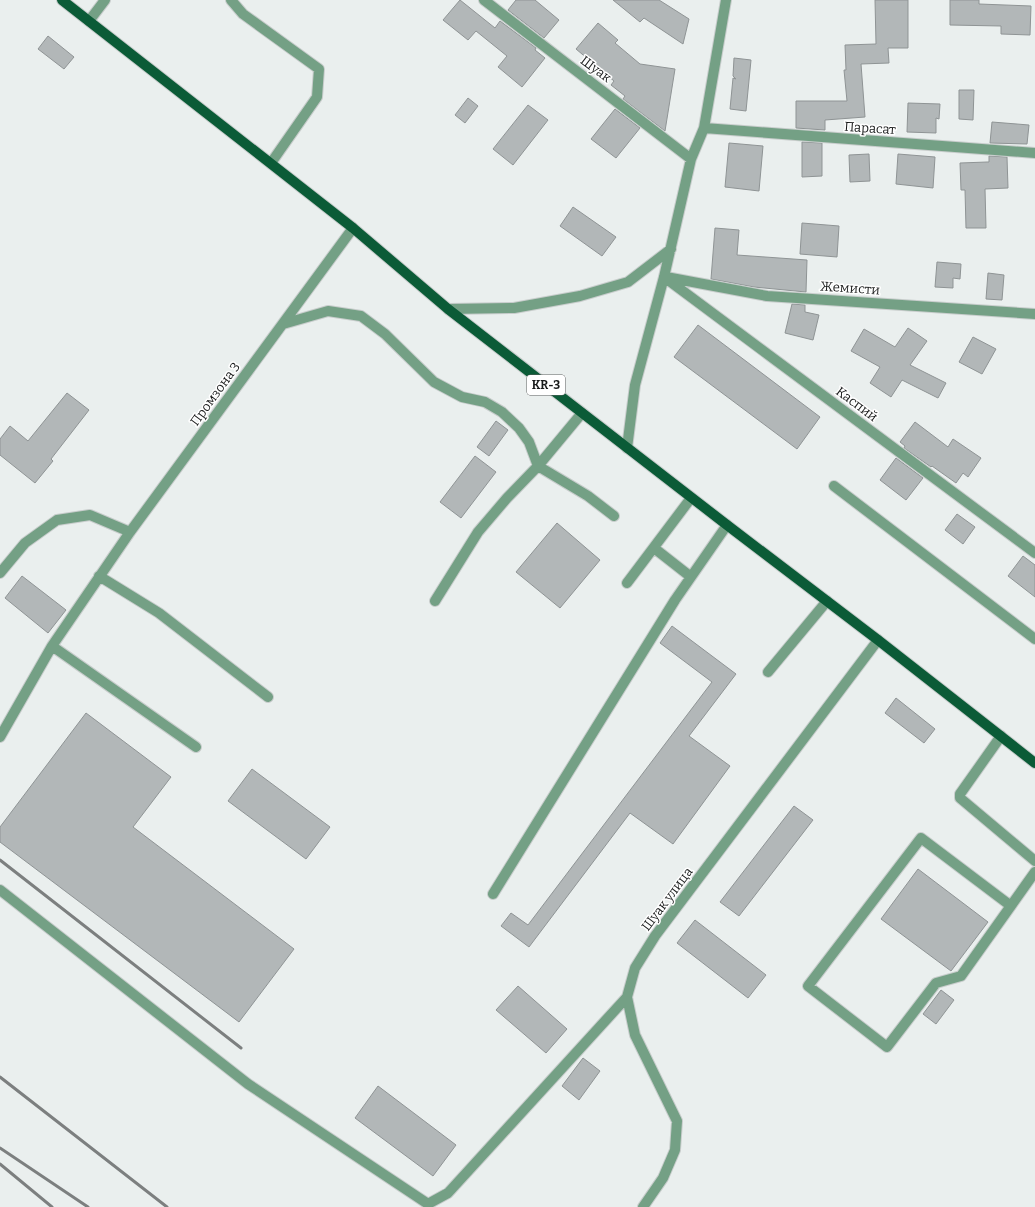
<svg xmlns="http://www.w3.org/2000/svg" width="1035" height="1207" viewBox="0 0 1035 1207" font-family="Bitter,serif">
<rect width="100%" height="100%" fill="#eaefee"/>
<path fill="#b2b7b8" stroke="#8f9495" d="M 460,0 L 495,28 L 500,21 L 536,48 L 535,50 L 545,58 L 522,87 L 498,67 L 507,56 L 476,31 L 468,40 L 443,20 Z
M 516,0 L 535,0 L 559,20 L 544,38 L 508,10 Z
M 613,0 L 659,0 L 689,19 L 683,44 L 644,18 L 640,22 Z
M 875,0 L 908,0 L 908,48 L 888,48 L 889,63 L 861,64 L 865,117 L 825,120 L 825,130 L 796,128 L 796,101 L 847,101 L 844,70 L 846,70 L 845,45 L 876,44 Z
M 950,0 L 979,0 L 979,4 L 1031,6 L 1030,35 L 1001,34 L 1001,26 L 950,25 Z
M 598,23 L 618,40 L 615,43 L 640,64 L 675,69 L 665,131 L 623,99 L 625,96 L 611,85 L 614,81 L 576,49 Z
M 48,36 L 74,57 L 64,69 L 38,49 Z
M 734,58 L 751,60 L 746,111 L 730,109 L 733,78 L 736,79 L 733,76 Z
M 959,90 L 974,90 L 973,120 L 959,119 Z
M 468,98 L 478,106 L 465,123 L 455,115 Z
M 908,103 L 940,104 L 939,119 L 936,118 L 936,133 L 907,132 Z
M 528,105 L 548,120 L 513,165 L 493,149 Z
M 615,109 L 640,128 L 616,158 L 591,139 Z
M 992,122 L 1029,125 L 1027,144 L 990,143 Z
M 802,142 L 822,143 L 822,176 L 802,177 Z
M 729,143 L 763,146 L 759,191 L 725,187 Z
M 869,154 L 870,181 L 850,182 L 849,155 Z
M 898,154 L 935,157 L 933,188 L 896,184 Z
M 989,156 L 1007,157 L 1008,188 L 985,189 L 986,228 L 966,228 L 965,190 L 961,190 L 960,163 L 987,162 L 989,162 Z
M 573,207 L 616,237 L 602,256 L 560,226 Z
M 802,223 L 839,226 L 837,257 L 800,254 Z
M 715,228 L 739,230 L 737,255 L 807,260 L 806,292 L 754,287 L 711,279 Z
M 937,262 L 961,264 L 960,279 L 953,278 L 953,288 L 935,287 Z
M 988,273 L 1004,275 L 1002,300 L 986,299 Z
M 792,304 L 805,305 L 805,312 L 819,315 L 813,340 L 785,333 Z
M 698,325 L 820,417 L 797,449 L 674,357 Z
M 908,328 L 927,341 L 910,365 L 946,383 L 938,398 L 902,380 L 891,397 L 870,383 L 880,367 L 851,351 L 864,329 L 895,347 Z
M 973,337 L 996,349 L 982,374 L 959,362 Z
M 67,393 L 89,410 L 51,459 L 53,461 L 35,483 L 0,455 L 0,439 L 10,426 L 28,441 Z
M 496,421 L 508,430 L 489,456 L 477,447 Z
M 915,422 L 948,447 L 953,439 L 981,458 L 968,477 L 963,473 L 956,483 L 932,466 L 931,467 L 904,448 L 905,446 L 900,442 Z
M 475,456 L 496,472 L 461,518 L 440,502 Z
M 896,458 L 923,478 L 906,500 L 880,480 Z
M 957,514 L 975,527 L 963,544 L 945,530 Z
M 557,523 L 600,560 L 560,608 L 516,572 Z
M 1023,556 L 1035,565 L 1035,597 L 1008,576 Z
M 22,576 L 66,610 L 48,633 L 5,598 Z
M 672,626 L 736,674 L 689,736 L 730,766 L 673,844 L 630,813 L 529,947 L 501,926 L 511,913 L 528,925 L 712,682 L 660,643 Z
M 896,698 L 935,729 L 924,743 L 885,713 Z
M 86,713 L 171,777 L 133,827 L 294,949 L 239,1022 L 0,842 L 0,827 Z
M 252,769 L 330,827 L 306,859 L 228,801 Z
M 794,806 L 813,820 L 739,916 L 720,902 Z
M 918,869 L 988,922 L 951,971 L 881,919 Z
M 695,920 L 766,975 L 748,998 L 677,943 Z
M 518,986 L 567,1029 L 546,1053 L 496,1010 Z
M 941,990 L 954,1000 L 936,1024 L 923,1014 Z
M 583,1058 L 600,1071 L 579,1100 L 562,1086 Z
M 378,1086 L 456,1145 L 433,1176 L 355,1118 Z"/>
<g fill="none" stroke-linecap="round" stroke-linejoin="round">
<g stroke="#c8cdcc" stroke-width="12">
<path id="minor" d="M 231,0 L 243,14 L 319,69 L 317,97 L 271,163
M 484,0 L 691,159
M 89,21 L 105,0
M 704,128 L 1035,153
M 664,277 L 1035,553
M 666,277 L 767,296 L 1035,314
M 448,309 L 514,308 L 580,296 L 628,282 L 671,249
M 283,324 L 328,311 L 361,316 L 385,334 L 434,382 L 462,397 L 485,402 L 502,412 L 519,428 L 529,442 L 538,466 L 588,496 L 614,516
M 627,448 L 635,385 L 664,277 L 691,159 L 704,128 L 726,0
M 834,486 L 1035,639
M 654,548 L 691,577
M 0,573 L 25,543 L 57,520 L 90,515 L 130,532
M 99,576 L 159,613 L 268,697
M 627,583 L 691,498
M 435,601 L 478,532 L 507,498 L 538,466 L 582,413
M 768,672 L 827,601
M 1001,736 L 960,794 L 960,798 L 1035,861
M 0,737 L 52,646
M 196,747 L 52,646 L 130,532 L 353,228
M 0,890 L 248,1084 L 428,1204 L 448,1193 L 627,997
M 493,894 L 675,600 L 727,525
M 1011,906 L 921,838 L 808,986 L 887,1047 L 936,983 L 961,976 L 1035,872
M 643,1207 L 663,1178 L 675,1150 L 677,1121 L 635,1035 L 627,997 L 635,968 L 655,936 L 878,640"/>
</g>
<g stroke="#c8cdcc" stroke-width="12">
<path id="major" d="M 62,0 L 353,228 L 448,309 L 727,525 L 878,640 L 1035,763"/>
</g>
<use href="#minor" stroke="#74a085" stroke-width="10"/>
<use href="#major" stroke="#0b5b37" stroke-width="10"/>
<path stroke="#7c7f7f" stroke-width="3" d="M 0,860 L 241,1048
M 0,1077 L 167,1207
M 0,1148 L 88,1207
M 0,1164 L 52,1207"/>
</g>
<g text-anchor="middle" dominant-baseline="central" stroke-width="3" stroke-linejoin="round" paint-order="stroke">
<rect fill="#fff" stroke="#5d5e5e" stroke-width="1" x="527" y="375" width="38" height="20" rx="3"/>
<g font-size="12" font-weight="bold" fill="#171919">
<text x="546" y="385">KR-3</text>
</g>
<g font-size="13" fill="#171919" stroke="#fff">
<text transform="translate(596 69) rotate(37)">Шуак</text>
<text transform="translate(870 128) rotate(4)">Парасат</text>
<text transform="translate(850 288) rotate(4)">Жемисти</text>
<text transform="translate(215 394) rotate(-54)">Промзона 3</text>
<text transform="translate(857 404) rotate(37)">Каспий</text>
<text transform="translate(667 899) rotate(-53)">Шуак улица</text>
</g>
</g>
</svg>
